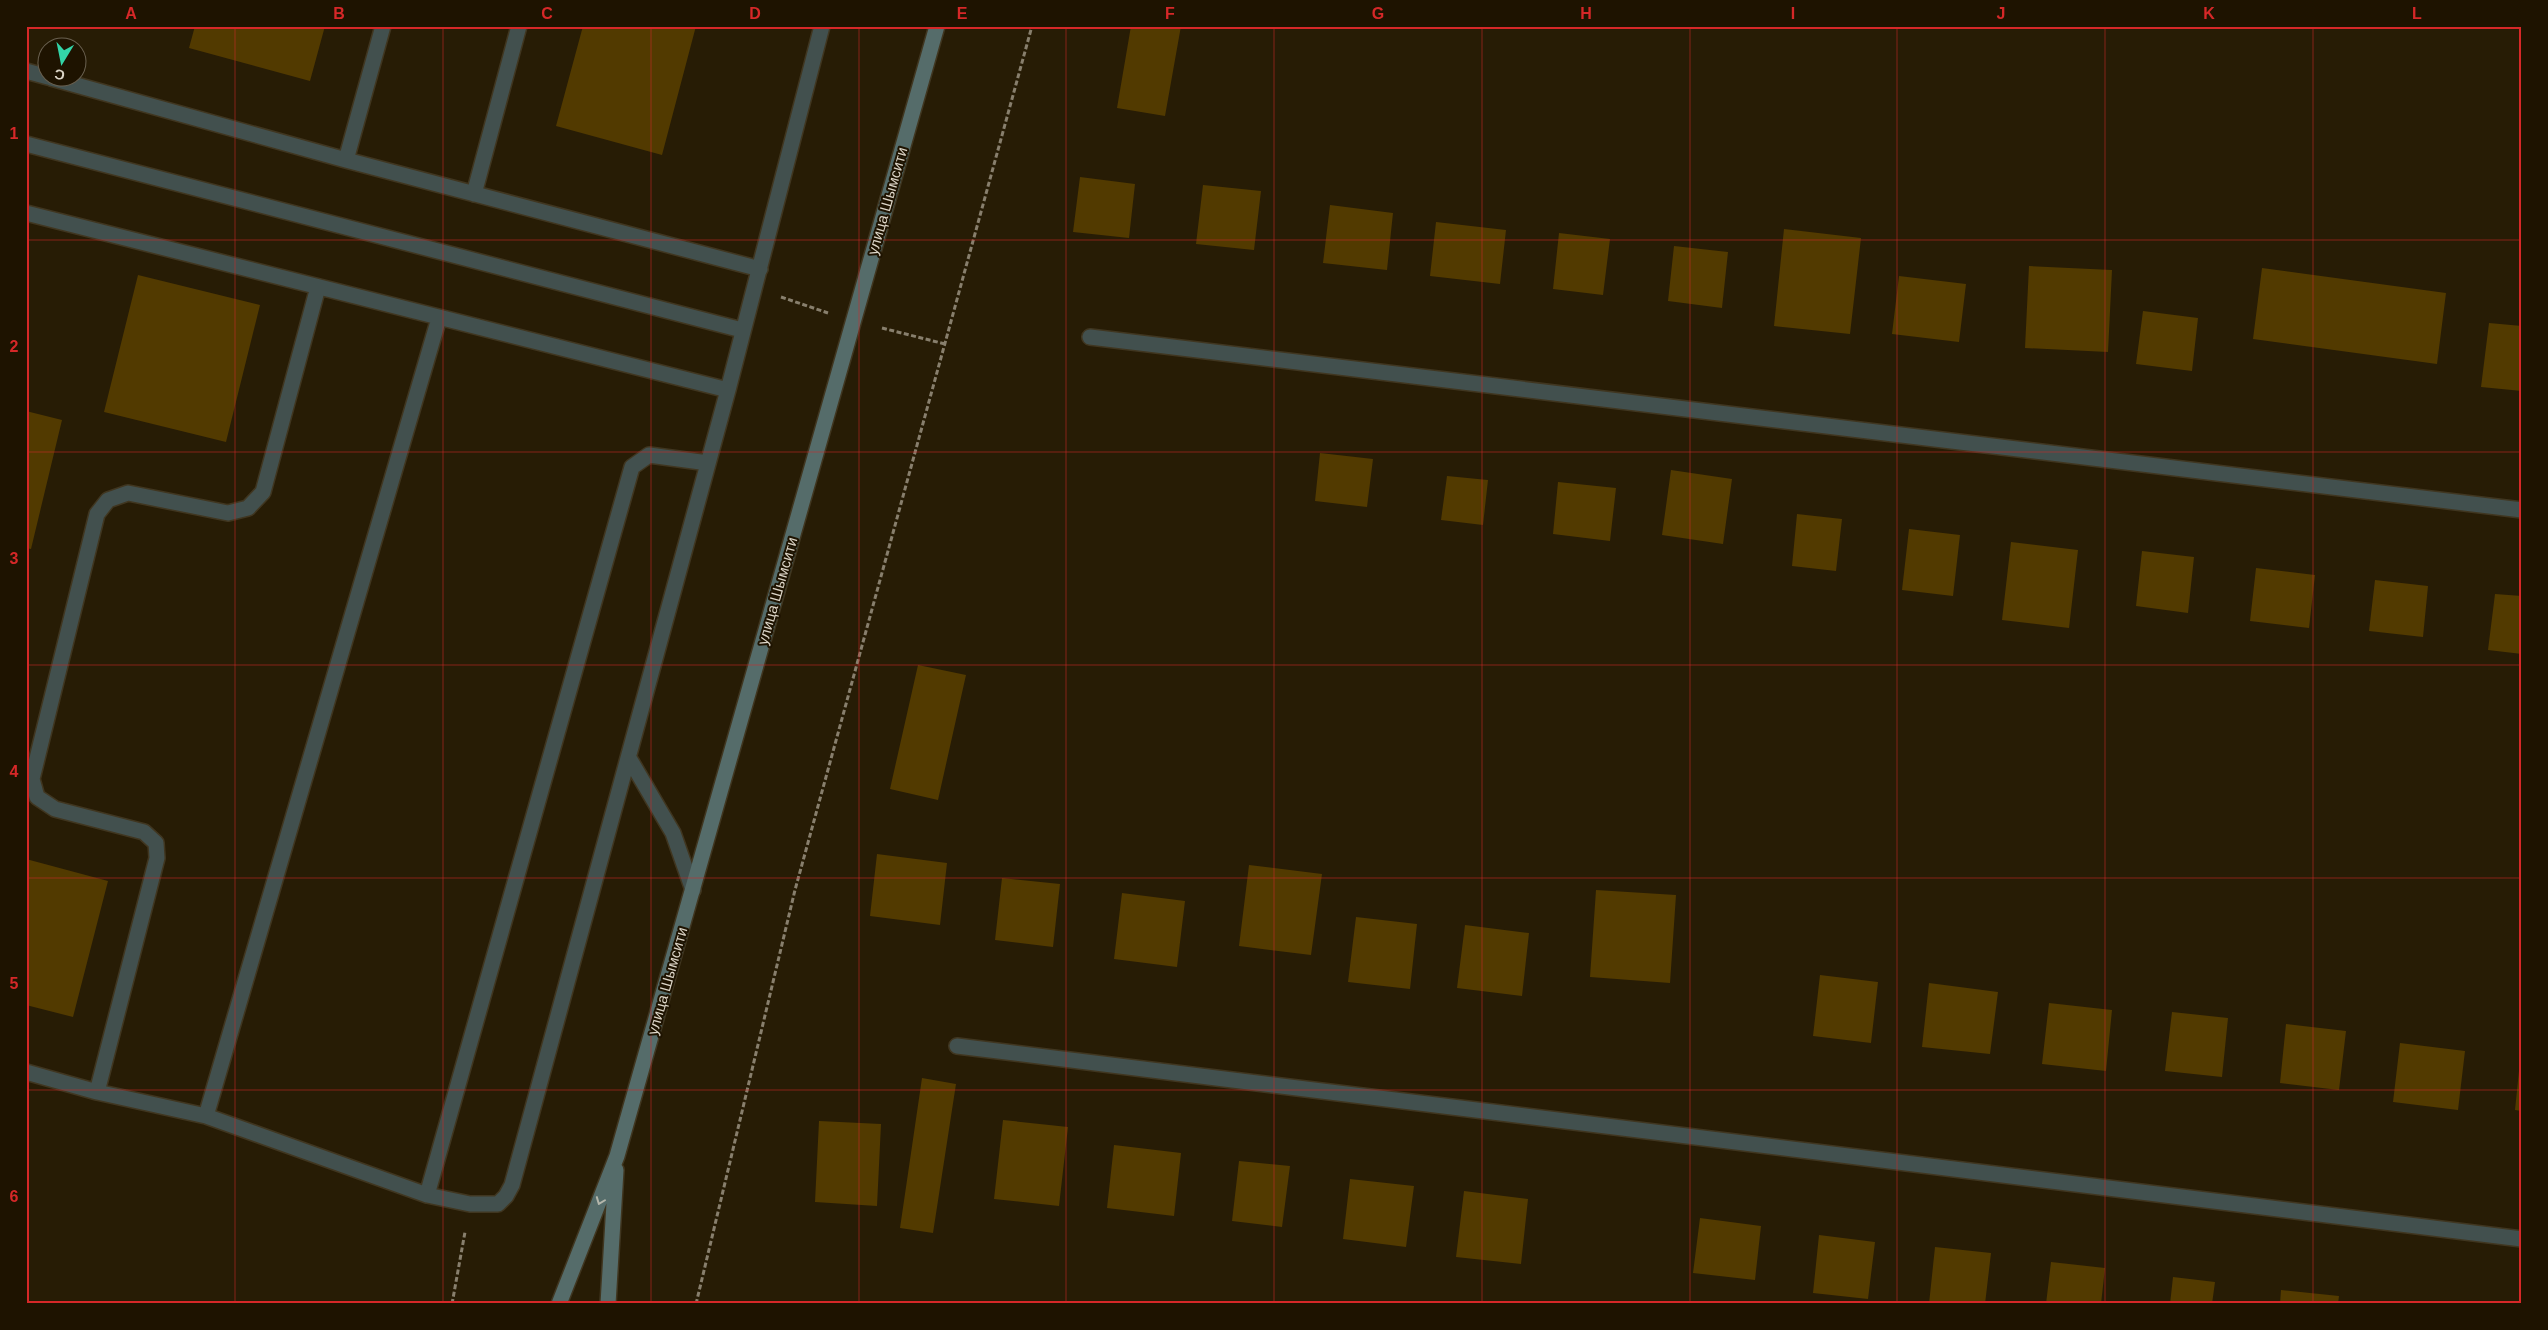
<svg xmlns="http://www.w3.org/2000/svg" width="2548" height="1330" viewBox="0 0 2548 1330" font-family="Helvetica,sans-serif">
<rect width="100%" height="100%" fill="#271c05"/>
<path fill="#523a00" d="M 195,26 L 325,26 L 310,81 L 189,48 Z
M 583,26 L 696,26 L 662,155 L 556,126 Z
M 1131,26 L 1181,26 L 1165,116 L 1117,108 Z
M 1080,177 L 1135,184 L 1129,238 L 1073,232 Z
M 1203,185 L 1261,191 L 1254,250 L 1196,244 Z
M 1330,205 L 1393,213 L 1387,270 L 1323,263 Z
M 1436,222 L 1506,230 L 1500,284 L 1430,276 Z
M 1784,229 L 1861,238 L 1850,334 L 1774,326 Z
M 1559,233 L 1610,239 L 1603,295 L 1553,289 Z
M 1674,246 L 1728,252 L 1722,308 L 1668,301 Z
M 2029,266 L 2112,270 L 2108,352 L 2025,348 Z
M 2262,268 L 2446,293 L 2437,364 L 2253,339 Z
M 138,275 L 260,305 L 226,442 L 104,412 Z
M 1899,276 L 1966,284 L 1959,342 L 1892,334 Z
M 2143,311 L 2198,318 L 2192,371 L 2136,364 Z
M 2489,323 L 2522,326 L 2522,391 L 2481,387 Z
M 26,411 L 62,420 L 31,549 L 26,548 Z
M 1320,453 L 1373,459 L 1367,507 L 1315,501 Z
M 1671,470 L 1732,479 L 1723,544 L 1662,535 Z
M 1447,476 L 1488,480 L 1483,525 L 1441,520 Z
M 1558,482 L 1616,488 L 1610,541 L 1553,534 Z
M 1797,514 L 1842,519 L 1836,571 L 1792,566 Z
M 1909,529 L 1960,535 L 1953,596 L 1902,590 Z
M 2011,542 L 2078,550 L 2069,628 L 2002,620 Z
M 2142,551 L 2194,557 L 2188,613 L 2136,606 Z
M 2256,568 L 2315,575 L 2309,628 L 2250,621 Z
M 2375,580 L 2428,586 L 2423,637 L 2369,631 Z
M 2495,594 L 2522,596 L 2522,654 L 2488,650 Z
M 918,665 L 966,675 L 938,800 L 890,789 Z
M 877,854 L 947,863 L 940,925 L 870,916 Z
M 26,859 L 108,881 L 73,1017 L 26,1005 Z
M 1249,865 L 1322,874 L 1311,955 L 1239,946 Z
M 1002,878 L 1060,884 L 1053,947 L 995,940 Z
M 1596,890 L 1676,895 L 1670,983 L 1590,977 Z
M 1122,893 L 1185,901 L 1177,967 L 1114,959 Z
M 1356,917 L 1417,924 L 1410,989 L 1348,982 Z
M 1465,925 L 1529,933 L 1522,996 L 1457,988 Z
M 1820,975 L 1878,982 L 1871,1043 L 1813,1036 Z
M 1929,983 L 1998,992 L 1990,1054 L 1922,1047 Z
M 2049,1003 L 2112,1010 L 2106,1071 L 2042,1064 Z
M 2172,1012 L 2228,1018 L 2222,1077 L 2165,1071 Z
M 2286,1024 L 2346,1031 L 2339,1090 L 2280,1083 Z
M 2400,1043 L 2465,1051 L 2458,1110 L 2393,1102 Z
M 2520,1061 L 2522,1061 L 2522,1111 L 2515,1110 Z
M 922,1078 L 956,1084 L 933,1233 L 900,1228 Z
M 1003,1120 L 1068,1127 L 1059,1206 L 994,1199 Z
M 819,1121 L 881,1124 L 877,1206 L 815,1202 Z
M 1114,1145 L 1181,1153 L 1174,1216 L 1107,1208 Z
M 1239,1161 L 1290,1166 L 1282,1227 L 1232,1221 Z
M 1350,1179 L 1414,1186 L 1406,1247 L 1343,1239 Z
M 1464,1191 L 1528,1199 L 1521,1264 L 1456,1257 Z
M 1700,1218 L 1761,1226 L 1755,1280 L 1693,1273 Z
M 1819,1235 L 1875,1242 L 1868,1299 L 1813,1293 Z
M 1935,1247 L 1991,1253 L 1985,1304 L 1929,1304 Z
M 2051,1262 L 2105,1268 L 2101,1304 L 2046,1304 Z
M 2173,1277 L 2215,1282 L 2212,1304 L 2170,1304 Z
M 2281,1290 L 2339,1296 L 2338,1304 L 2280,1304 Z"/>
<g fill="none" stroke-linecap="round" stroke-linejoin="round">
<g stroke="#403620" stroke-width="18">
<path id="lane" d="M 26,71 L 48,77
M 51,78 L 346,160 L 760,269
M 26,144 L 742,330
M 346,160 L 383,26
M 474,194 L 519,26
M 26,213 L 728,390
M 629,758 L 673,833 L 693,890
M 26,1072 L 97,1092 L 206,1116 L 439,318
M 97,1092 L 157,858 L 156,843 L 144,832 L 55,809 L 37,797 L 32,779 L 97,514 L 108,500 L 128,493 L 228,513 L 248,508 L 263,492 L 318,287
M 206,1116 L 427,1195 L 470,1204 L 498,1204 L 506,1196 L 512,1185 L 728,390 L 822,26
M 427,1195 L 632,467 L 649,455 L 708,463"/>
</g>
<g stroke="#403620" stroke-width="18">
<path id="street" d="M 1090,337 L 2522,510
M 957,1046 L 2522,1239"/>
</g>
<g stroke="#403620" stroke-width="18">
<path id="secondary" d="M 559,1304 L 617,1156 L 937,26
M 608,1304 L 616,1170"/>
</g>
<path stroke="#887f6d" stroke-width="3" stroke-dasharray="5 2.5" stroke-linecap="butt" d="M 781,297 L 828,313
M 882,328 L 945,344
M 452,1304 L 465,1232
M 696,1304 L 795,890 L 1032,26"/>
<use href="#lane" stroke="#42504e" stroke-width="15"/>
<use href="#street" stroke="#42504e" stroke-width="15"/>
<use href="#secondary" stroke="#556c6a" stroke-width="15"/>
</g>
<defs><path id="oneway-chevron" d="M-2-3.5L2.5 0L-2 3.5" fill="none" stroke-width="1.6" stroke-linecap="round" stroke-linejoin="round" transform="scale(1.25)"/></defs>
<use stroke="#b4b6ab" href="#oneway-chevron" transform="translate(600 1201) rotate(111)"/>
<path fill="none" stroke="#d62828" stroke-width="1" stroke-opacity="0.55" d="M 235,26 L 235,1304M 443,26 L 443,1304M 651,26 L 651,1304M 859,26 L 859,1304M 1066,26 L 1066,1304M 1274,26 L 1274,1304M 1482,26 L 1482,1304M 1690,26 L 1690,1304M 1897,26 L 1897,1304M 2105,26 L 2105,1304M 2313,26 L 2313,1304M 26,240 L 2522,240M 26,452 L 2522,452M 26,665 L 2522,665M 26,878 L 2522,878M 26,1090 L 2522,1090"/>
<g text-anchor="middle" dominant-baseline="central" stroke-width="4" stroke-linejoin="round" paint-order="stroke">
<g font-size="15" fill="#dcd5c7" stroke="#1e1300">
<text transform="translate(887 201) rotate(-74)">улица Шымсити</text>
<text transform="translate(777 591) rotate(-74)">улица Шымсити</text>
<text transform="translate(667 981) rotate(-74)">улица Шымсити</text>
</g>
</g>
<rect width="2548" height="1330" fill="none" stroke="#1e1300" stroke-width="55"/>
<g transform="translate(62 62) rotate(190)"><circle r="24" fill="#1e1300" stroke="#6a6150"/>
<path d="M0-4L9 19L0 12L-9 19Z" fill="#33d4a8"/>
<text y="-8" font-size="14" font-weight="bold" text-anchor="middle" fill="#dcd5c7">С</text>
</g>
<rect x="28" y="28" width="2492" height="1274" fill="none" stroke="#d62828" stroke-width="2"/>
<g font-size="16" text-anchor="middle" font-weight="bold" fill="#d62828">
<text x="131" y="19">A</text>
<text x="339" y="19">B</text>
<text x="547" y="19">C</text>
<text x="755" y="19">D</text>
<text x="962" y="19">E</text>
<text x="1170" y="19">F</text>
<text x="1378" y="19">G</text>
<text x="1586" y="19">H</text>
<text x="1793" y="19">I</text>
<text x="2001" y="19">J</text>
<text x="2209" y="19">K</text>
<text x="2417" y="19">L</text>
<text x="14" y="139">1</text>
<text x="14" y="352">2</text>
<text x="14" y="564">3</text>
<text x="14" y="777">4</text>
<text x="14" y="989">5</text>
<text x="14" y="1202">6</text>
</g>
</svg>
